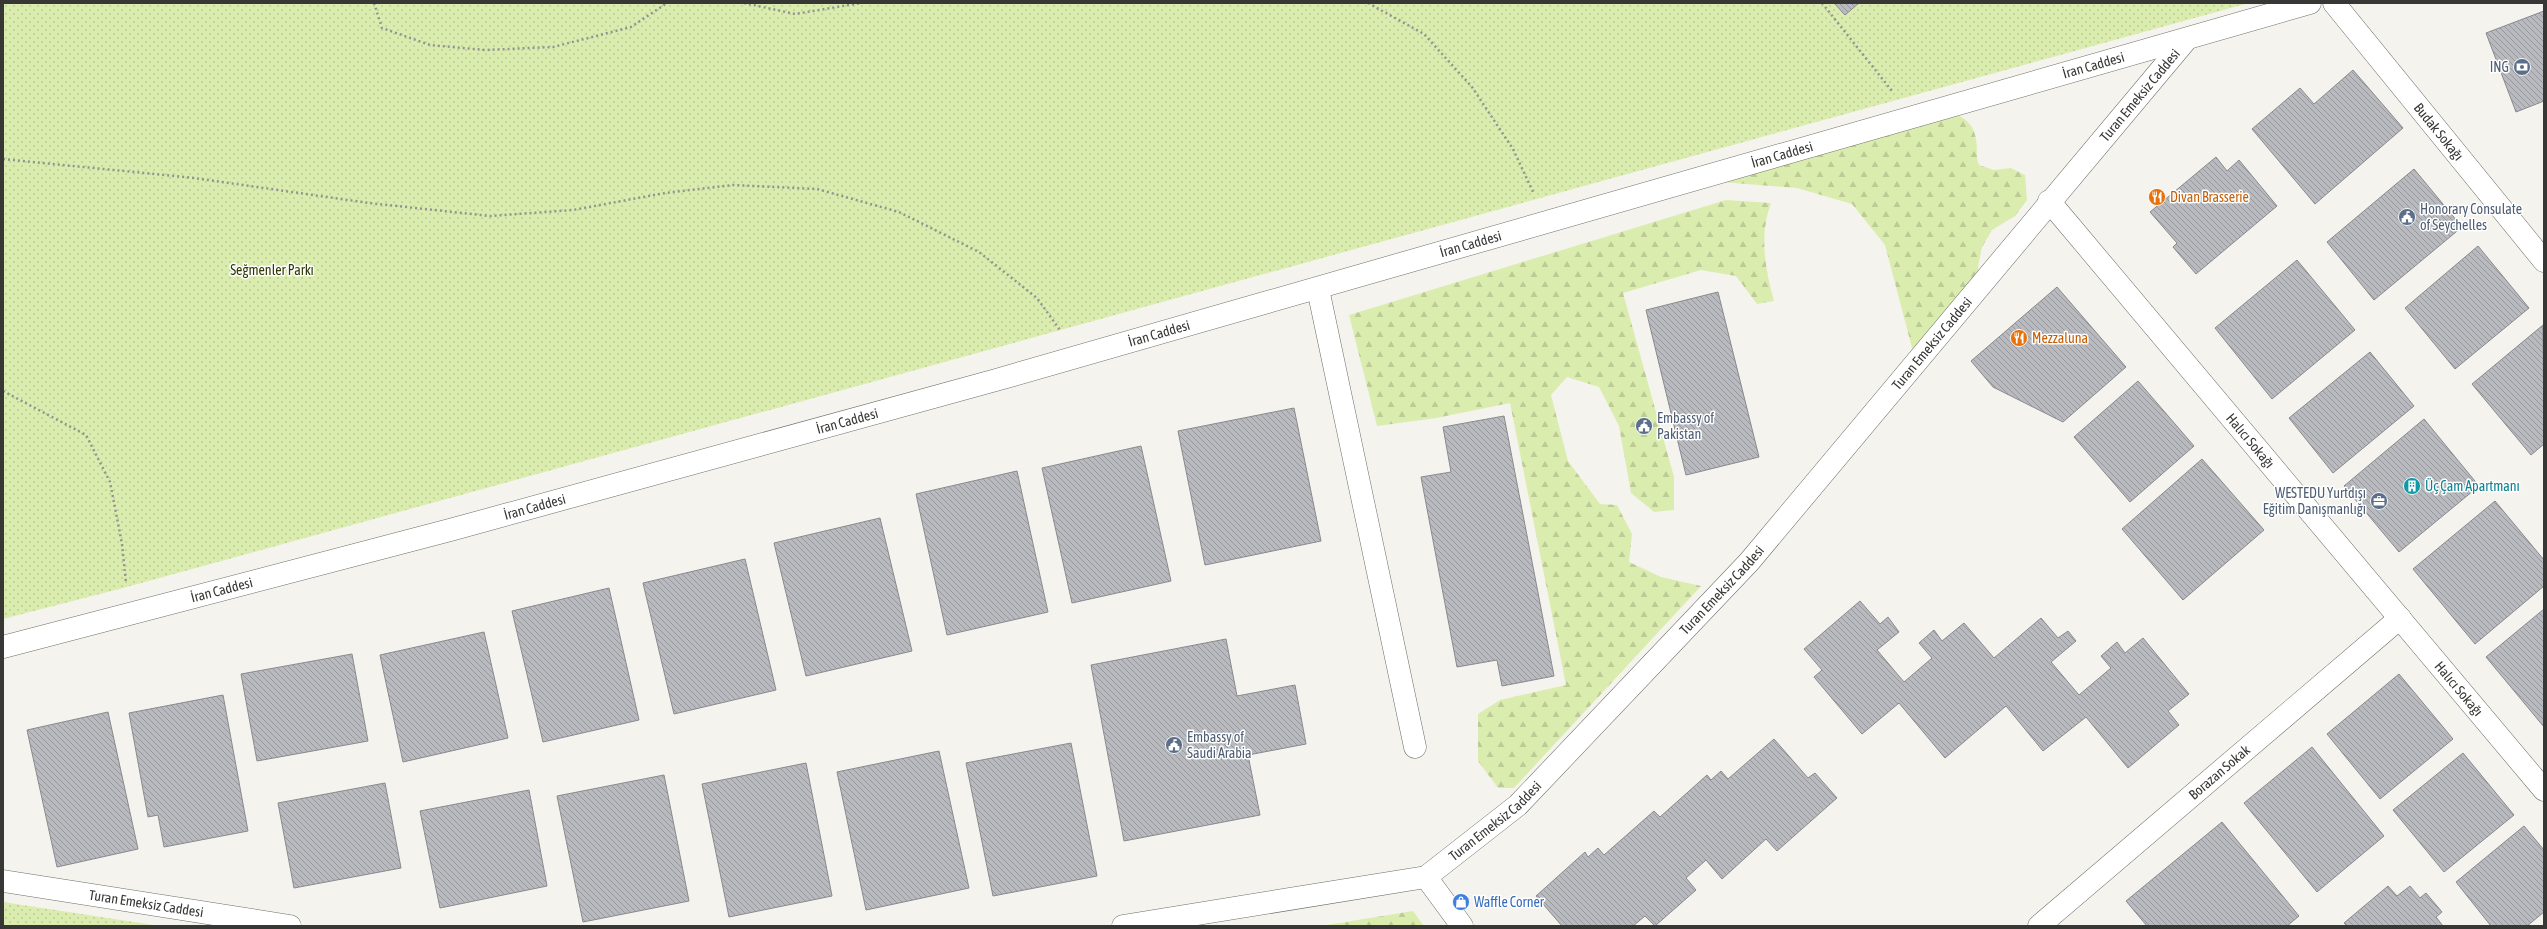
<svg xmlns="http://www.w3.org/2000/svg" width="2547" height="929" viewBox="0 0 2547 929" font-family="'Asap Condensed',sans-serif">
<defs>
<pattern id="forest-firs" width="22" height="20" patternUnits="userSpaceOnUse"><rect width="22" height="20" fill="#dbedae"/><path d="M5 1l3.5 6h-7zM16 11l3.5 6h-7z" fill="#bdcc96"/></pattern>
<pattern id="park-dots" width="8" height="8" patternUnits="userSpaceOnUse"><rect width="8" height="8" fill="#dbedae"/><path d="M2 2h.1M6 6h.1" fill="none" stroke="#bdcc96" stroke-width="1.8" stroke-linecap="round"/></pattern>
<pattern id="building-back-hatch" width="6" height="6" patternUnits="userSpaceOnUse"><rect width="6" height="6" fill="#b9babf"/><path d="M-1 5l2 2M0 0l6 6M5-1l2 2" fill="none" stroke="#97989c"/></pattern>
</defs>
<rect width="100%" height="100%" fill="#f4f3ee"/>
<path fill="url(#forest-firs)" d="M 1945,109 C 1961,116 1974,121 1976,140 C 1978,150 1975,155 1979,165 L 1994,170 L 2011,168 L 2025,175 L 2027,200 L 2015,216 L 1992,230 L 1982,247 L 1978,267 L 1981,283 L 1916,363 L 1885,245 L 1852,204 L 1797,188 L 1697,180 Z
M 1726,200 L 1771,203 C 1759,236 1765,268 1774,301 L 1757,304 L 1736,276 L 1701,270 L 1623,293 L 1674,477 L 1674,510 L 1654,512 L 1631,493 L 1619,426 L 1599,387 L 1567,377 L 1551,395 L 1568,461 L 1600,504 L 1617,505 L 1632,534 L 1629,562 L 1661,577 L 1701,586 L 1514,788 L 1498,788 L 1478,761 L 1478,714 L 1500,700 L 1566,685 L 1510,403 L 1436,418 L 1377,426 L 1349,315 Z
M 1413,911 L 1424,926 L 1321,926 Z"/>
<path fill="url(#park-dots)" d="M 3,3 L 2249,3 L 123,588 L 3,619 Z
M 3,902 L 160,926 L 3,926 Z"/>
<path fill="url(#building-back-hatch)" stroke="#89898e" d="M 1834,3 L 1859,3 L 1845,15 Z
M 2544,11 L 2544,101 L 2516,112 L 2486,33 Z
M 2353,70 L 2403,128 L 2315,204 L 2252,129 L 2300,88 L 2314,104 Z
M 2216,157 L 2227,171 L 2239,160 L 2277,206 L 2196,274 L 2173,247 L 2177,243 L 2150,212 Z
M 2414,169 L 2462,227 L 2374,300 L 2327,242 Z
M 2478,246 L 2529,308 L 2455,369 L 2405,308 Z
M 2297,260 L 2355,330 L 2272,399 L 2215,328 Z
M 2057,287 L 2126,367 L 2063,422 L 1993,387 L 1971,361 Z
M 1718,292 L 1759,457 L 1686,475 L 1646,310 Z
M 2543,325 L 2544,444 L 2531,455 L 2472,384 Z
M 2370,352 L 2414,406 L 2333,473 L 2289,418 Z
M 2138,381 L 2194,446 L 2130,502 L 2074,437 Z
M 1294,408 L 1321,541 L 1205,565 L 1178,431 Z
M 1504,416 L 1554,676 L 1502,686 L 1497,660 L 1457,667 L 1421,477 L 1451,472 L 1443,427 Z
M 2424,419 L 2479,486 L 2399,552 L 2344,486 Z
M 1141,446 L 1171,581 L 1072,603 L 1042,468 Z
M 2202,459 L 2264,530 L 2183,600 L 2122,529 Z
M 1017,471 L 1048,612 L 947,635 L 916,494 Z
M 2495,501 L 2544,560 L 2544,586 L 2475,644 L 2413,569 Z
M 880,518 L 912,651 L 806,676 L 774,543 Z
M 745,559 L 776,690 L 674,714 L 643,583 Z
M 609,588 L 639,720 L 543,742 L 512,611 Z
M 1860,601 L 1880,624 L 1888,617 L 1899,632 L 1877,650 L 1904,682 L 1932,658 L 1919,643 L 1934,630 L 1942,641 L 1964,623 L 1994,658 L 2041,618 L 2058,638 L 2068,631 L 2076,641 L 2051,662 L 2079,695 L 2111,668 L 2101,656 L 2117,642 L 2125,653 L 2143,638 L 2189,694 L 2168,711 L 2179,725 L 2128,768 L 2086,717 L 2043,751 L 2006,706 L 1945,758 L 1899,703 L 1862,734 L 1814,677 L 1822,670 L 1804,649 Z
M 2544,609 L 2544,727 L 2486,657 Z
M 484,632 L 508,738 L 403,762 L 380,655 Z
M 1226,639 L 1237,696 L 1295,685 L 1306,744 L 1248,755 L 1260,815 L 1124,841 L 1091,665 Z
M 352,654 L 368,741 L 257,761 L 241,674 Z
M 2399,674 L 2453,739 L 2380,799 L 2327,734 Z
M 223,695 L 248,831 L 164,847 L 158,815 L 148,817 L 129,713 Z
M 108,712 L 138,849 L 57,867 L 27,730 Z
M 1774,739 L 1808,778 L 1815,773 L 1837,798 L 1777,851 L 1766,839 L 1722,879 L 1706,860 L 1686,878 L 1696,890 L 1655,926 L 1645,916 L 1633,926 L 1562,926 L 1536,896 L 1585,852 L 1588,857 L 1598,848 L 1604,855 L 1654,811 L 1660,817 L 1707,775 L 1711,780 L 1721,771 L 1728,779 Z
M 1071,743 L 1097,876 L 993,896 L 966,763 Z
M 2312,747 L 2384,836 L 2317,892 L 2244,803 Z
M 939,751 L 969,888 L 866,910 L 837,772 Z
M 2463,753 L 2514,815 L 2444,872 L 2393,810 Z
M 806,763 L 832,896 L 729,917 L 702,784 Z
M 664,775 L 689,901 L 583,922 L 557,796 Z
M 385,783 L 401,868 L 294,888 L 278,803 Z
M 529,790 L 547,886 L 440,908 L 420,811 Z
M 2222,822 L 2299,916 L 2287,926 L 2147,926 L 2126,901 Z
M 2524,826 L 2544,850 L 2544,912 L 2527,926 L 2491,926 L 2456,882 Z
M 2388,886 L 2397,896 L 2410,886 L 2420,898 L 2426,893 L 2442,912 L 2436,917 L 2443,926 L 2347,926 L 2344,923 Z"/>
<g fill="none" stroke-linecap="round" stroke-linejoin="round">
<g stroke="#6e6e69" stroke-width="23">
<g id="minor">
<path id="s1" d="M 2334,3 L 2544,261"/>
<path id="s2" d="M 2049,201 L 2544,790"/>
<path d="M 1318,289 L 1415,747"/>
<path d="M 1426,877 L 1462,926"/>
<path id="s3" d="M 3,881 L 290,926"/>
<path id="s4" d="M 1123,926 L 1426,877 L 1518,805 L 1749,562 L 2186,40"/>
<path id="s5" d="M 2039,926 L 2400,618"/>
</g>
</g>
<g stroke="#6e6e69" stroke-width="23">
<g id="major">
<path id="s6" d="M 3,647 L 450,530 L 996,380 L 2310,3"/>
</g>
</g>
<path stroke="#93938f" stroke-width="2.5" stroke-dasharray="2 3" stroke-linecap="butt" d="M 374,3 L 382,28 L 430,45 L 485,50 L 553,47 L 631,27 L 667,3
M 744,3 L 795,14 L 861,3
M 1368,3 L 1424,34 L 1472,87 L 1513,149 L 1534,194
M 1822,3 L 1892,91
M 3,159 L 194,178 L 369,203 L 490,216 L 573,210 L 665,193 L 733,185 L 817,189 L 899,212 L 979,252 L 1037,298 L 1060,330
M 3,391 L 86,435 L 110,482 L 122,544 L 126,583"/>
<use href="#minor" stroke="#fff" stroke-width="22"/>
<use href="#major" stroke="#fff" stroke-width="22"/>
</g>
<defs>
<g id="bank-disc" transform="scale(0.9)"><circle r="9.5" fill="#5c6f8a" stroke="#fff"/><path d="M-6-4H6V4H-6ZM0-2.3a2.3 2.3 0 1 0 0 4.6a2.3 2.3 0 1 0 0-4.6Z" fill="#fff"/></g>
<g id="restaurant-disc" transform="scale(0.9)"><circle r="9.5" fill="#e8710a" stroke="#fff"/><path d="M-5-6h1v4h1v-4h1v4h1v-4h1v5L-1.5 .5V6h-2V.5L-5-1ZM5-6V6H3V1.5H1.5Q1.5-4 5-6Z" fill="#fff"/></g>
<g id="civic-disc" transform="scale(0.9)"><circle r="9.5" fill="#5c6f8a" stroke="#fff"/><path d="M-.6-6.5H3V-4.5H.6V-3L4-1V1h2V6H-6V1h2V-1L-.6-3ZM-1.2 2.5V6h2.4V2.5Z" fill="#fff"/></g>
<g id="building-disc" transform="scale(0.9)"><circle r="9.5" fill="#0f9aa8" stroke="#fff"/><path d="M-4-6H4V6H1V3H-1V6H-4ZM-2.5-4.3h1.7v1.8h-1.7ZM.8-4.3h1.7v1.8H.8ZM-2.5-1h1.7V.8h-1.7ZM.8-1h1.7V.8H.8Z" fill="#fff"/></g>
<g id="office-disc" transform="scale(0.9)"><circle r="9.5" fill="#5c6f8a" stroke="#fff"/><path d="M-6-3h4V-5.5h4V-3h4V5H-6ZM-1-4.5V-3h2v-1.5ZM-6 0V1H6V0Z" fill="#fff"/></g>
<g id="shop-disc" transform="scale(0.9)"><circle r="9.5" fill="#3f7fe0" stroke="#fff"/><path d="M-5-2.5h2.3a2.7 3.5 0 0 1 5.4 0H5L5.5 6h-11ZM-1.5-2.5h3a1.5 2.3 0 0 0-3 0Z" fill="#fff"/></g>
</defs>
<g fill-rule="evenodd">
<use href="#bank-disc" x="2522" y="67"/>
<use href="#restaurant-disc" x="2157" y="197"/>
<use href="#civic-disc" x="2407" y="217"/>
<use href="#restaurant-disc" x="2019" y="338"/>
<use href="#civic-disc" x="1644" y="426"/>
<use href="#building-disc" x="2412" y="486"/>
<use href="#office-disc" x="2379" y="501"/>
<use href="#civic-disc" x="1174" y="745"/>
<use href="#shop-disc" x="1461" y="902"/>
</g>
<g text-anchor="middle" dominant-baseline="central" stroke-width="3" stroke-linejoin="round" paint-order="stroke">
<g font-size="14" fill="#373735" stroke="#fff">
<text stroke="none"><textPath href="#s6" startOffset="2170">İran Caddesi</textPath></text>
<text stroke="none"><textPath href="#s4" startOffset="1368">Turan Emeksiz Caddesi</textPath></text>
<text stroke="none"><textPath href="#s1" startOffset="166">Budak Sokağı</textPath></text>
<text stroke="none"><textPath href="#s6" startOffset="1846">İran Caddesi</textPath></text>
<text stroke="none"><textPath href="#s6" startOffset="1522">İran Caddesi</textPath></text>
<text stroke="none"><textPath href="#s6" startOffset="1198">İran Caddesi</textPath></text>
<text stroke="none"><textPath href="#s4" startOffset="1044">Turan Emeksiz Caddesi</textPath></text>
<text stroke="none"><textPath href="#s6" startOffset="874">İran Caddesi</textPath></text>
<text stroke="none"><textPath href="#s2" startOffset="313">Halıcı Sokağı</textPath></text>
<text stroke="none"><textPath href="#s6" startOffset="550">İran Caddesi</textPath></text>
<text stroke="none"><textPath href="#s6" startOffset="226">İran Caddesi</textPath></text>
<text stroke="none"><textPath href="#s4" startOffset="720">Turan Emeksiz Caddesi</textPath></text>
<text stroke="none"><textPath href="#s2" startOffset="637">Halıcı Sokağı</textPath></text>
<text stroke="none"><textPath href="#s5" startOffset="237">Borazan Sokak</textPath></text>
<text stroke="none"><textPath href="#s4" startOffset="396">Turan Emeksiz Caddesi</textPath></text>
<text stroke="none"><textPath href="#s3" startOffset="145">Turan Emeksiz Caddesi</textPath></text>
</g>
<g font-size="14" fill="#4e5e75" stroke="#fff" text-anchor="start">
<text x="2509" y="67" text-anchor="end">ING</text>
<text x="2420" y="209">Honorary Consulate<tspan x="2420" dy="16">of Seychelles</tspan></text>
<text x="1657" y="418">Embassy of<tspan x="1657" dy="16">Pakistan</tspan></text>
<text x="2366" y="493" text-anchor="end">WESTEDU Yurtdışı<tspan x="2366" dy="16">Eğitim Danışmanlığı</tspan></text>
<text x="1187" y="737">Embassy of<tspan x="1187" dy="16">Saudi Arabia</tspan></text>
</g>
<g font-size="14" fill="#c56008" stroke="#fff" text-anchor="start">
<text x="2170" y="197">Divan Brasserie</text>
<text x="2032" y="338">Mezzaluna</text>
</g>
<g font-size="14" fill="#2f3a03" stroke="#fff">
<text x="272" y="270">Seğmenler Parkı</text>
</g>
<g font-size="14" fill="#0d838f" stroke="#fff" text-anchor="start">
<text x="2425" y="486">Üç Çam Apartmanı</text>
</g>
<g font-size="14" fill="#366cbe" stroke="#fff" text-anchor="start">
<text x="1474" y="902">Waffle Corner</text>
</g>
</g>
<rect width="2547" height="929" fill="none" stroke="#373735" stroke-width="8"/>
</svg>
